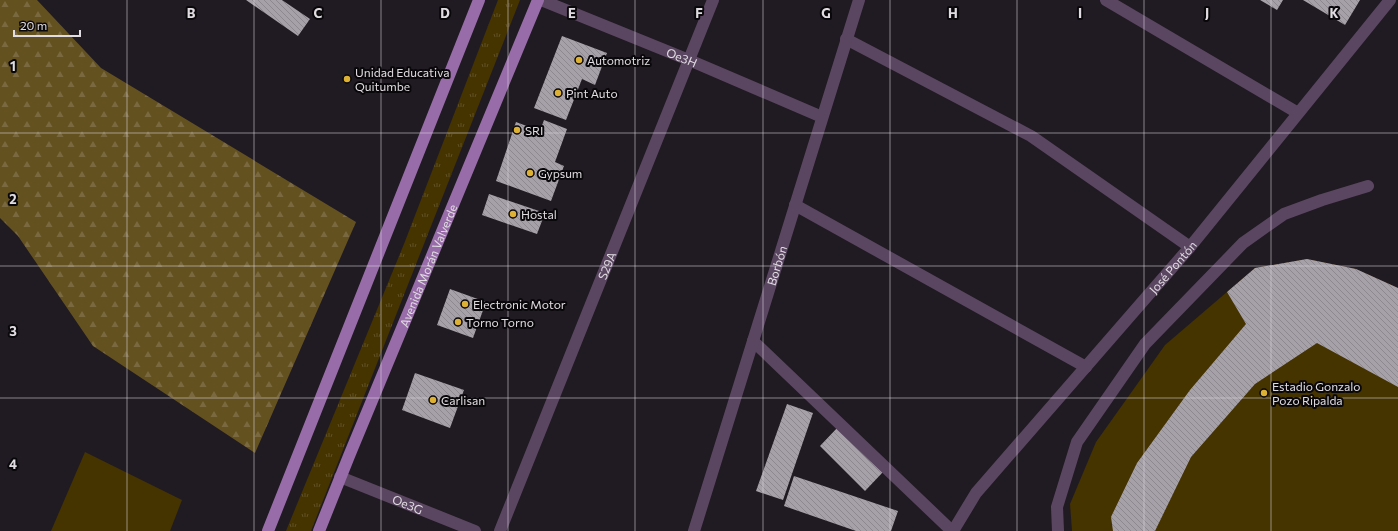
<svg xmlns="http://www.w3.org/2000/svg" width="1398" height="531" viewBox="0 0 1398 531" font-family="Commissioner,sans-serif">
<defs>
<pattern id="forest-firs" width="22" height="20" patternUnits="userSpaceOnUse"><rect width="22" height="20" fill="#645120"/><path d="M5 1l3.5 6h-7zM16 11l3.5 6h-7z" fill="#7a6940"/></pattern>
<pattern id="park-tufts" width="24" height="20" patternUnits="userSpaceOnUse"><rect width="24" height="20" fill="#453300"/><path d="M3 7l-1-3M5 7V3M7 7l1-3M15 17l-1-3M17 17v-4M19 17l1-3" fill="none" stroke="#605025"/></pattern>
<pattern id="building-back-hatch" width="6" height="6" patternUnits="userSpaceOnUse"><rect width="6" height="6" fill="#a6a0a9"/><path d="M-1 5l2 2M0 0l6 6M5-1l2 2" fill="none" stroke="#8d8890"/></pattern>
</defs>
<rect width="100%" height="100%" fill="#201b22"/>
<path fill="#453300" d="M 1307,259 L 1356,269 L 1398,288 L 1398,531 L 1072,531 L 1070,504 L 1096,442 L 1165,345 L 1255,268 Z
M 85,452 L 182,500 L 170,531 L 51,531 Z"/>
<path fill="url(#forest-firs)" d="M 0,0 L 37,0 L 101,68 L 356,222 L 255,453 L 93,346 L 18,236 L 0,218 Z"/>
<path fill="url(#park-tufts)" d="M 498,0 L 520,0 L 311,531 L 286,531 L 404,244 Z"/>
<path fill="url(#building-back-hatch)" d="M 246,0 L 282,0 L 310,19 L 298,36 Z
M 1260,0 L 1283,0 L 1277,10 Z
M 1303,0 L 1360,0 L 1345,25 Z
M 562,36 L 607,53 L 595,85 L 582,79 L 566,120 L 534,108 Z
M 544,120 L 567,129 L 555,162 L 564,166 L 551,201 L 496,181 L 516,122 L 540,131 Z
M 489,194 L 545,213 L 537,234 L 482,215 Z
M 1307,259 L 1356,269 L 1398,288 L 1398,387 L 1317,343 L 1255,384 L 1191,457 L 1155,531 L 1113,531 L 1111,517 L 1137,463 L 1190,390 L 1246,324 L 1227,292 L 1255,268 Z
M 450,289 L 486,302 L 473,338 L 437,325 Z
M 415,373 L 464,390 L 450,428 L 402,410 Z
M 787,404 L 813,413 L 783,500 L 756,491 Z
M 838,427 L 883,472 L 865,491 L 820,446 Z
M 794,476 L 898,511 L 891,531 L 856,531 L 784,506 Z"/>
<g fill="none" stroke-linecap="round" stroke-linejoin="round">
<g stroke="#5b4662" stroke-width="12">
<path id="s1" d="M 541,0 L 689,60 L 822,117"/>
<path d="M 1106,0 L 1298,113"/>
<path d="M 846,39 L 1031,136 L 1190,247"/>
<path d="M 795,205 L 1086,367"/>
<path d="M 753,341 L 952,531"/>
<path id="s2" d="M 340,477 L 475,531"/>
<path id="s3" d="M 500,531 L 713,0"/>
<path id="s4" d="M 694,531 L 859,0"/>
<path id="s5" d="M 953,531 L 976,493 L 1190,247 L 1390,0"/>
<path d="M 1058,531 L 1057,507 L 1077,442 L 1145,344 L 1243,243 L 1284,214 L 1322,200 L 1368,186"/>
</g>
<g stroke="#986ca8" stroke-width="12">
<path d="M 268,531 L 479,0"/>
<path id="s6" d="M 319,531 L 349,456 L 538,0"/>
</g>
</g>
<path fill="none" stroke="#e0dce1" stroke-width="1" stroke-opacity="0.55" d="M 127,0 L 127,531M 254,0 L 254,531M 381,0 L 381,531M 508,0 L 508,531M 635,0 L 635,531M 763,0 L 763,531M 890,0 L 890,531M 1017,0 L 1017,531M 1144,0 L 1144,531M 1271,0 L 1271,531M 0,133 L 1398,133M 0,266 L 1398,266M 0,398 L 1398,398"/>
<g fill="#ddb133" stroke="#090709" stroke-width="1.5">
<circle cx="579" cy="60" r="4"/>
<circle cx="347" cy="79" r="4"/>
<circle cx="558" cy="93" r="4"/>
<circle cx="517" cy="130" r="4"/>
<circle cx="530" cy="173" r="4"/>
<circle cx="513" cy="214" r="4"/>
<circle cx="465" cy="304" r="4"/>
<circle cx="458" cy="322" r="4"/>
<circle cx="1264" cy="393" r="4"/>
<circle cx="433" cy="400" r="4"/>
</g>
<g text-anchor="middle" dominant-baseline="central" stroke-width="4" stroke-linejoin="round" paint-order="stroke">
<g font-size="12" fill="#e0dce1" stroke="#090709">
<text stroke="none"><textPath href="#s1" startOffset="152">Oe3H</textPath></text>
<text stroke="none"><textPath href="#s6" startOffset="287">Avenida Morán Valverde</textPath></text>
<text stroke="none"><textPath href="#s4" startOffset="278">Borbón</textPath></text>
<text stroke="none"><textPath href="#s3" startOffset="286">S29A</textPath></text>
<text stroke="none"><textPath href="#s5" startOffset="344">José Pontón</textPath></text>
<text stroke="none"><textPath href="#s2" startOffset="73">Oe3G</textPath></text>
</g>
<g font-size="12" fill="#e0dce1" stroke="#090709" text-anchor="start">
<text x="587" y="60">Automotriz</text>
<text x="355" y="72">Unidad Educativa<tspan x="355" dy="14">Quitumbe</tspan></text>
<text x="566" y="93">Pint Auto</text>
<text x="525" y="130">SRI</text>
<text x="538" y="173">Gypsum</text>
<text x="521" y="214">Hostal</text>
<text x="473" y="304">Electronic Motor</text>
<text x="466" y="322">Torno Torno</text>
<text x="1272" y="386">Estadio Gonzalo<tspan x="1272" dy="14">Pozo Ripalda</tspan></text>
<text x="441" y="400">Carlisan</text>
</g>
</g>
<g font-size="13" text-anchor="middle" font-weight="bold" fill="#e0dce1" stroke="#090709" stroke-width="4" stroke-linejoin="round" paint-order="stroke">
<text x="191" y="18">B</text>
<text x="318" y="18">C</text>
<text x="445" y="18">D</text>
<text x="572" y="18">E</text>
<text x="699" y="18">F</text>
<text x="826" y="18">G</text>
<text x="953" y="18">H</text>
<text x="1080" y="18">I</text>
<text x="1207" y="18">J</text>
<text x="1334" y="18">K</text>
<text x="13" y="71">1</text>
<text x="13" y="204">2</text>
<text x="13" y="336">3</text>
<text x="13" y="469">4</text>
</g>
<path d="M14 30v6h66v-6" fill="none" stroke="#e0dce1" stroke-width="2"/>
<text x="20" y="30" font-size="12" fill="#e0dce1" stroke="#090709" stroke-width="3" paint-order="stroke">20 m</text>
</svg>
